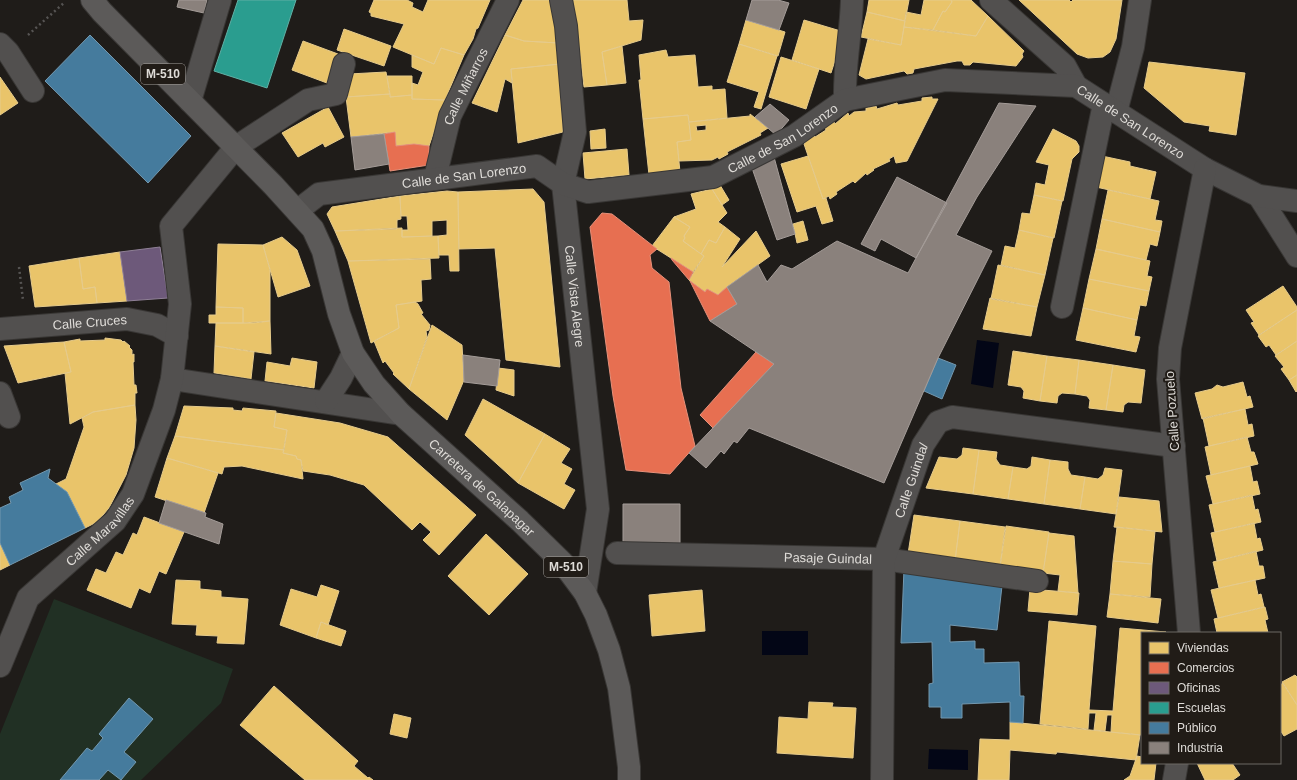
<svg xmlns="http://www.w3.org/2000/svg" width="1297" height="780" viewBox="0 0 1297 780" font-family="Arial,sans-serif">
<rect width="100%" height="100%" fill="#1f1c19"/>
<path fill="#213024" d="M 54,599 L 233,669 L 221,703 L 141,780 L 0,780 L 0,734 Z"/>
<path fill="#030616" d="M 977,340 L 999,343 L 993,388 L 971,384 Z
M 762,631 L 808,631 L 808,655 L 762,655 Z
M 929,749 L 968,750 L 968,770 L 928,769 Z"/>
<path fill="#e9c46a" stroke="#e6cb8b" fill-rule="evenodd" d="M 374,0 L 407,0 L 413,3 L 412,7 L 423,12 L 428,0 L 490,0 L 478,28 L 476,29 L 473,39 L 464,55 L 441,48 L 434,64 L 393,47 L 404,24 L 371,16 L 371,13 L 369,12 Z
M 523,0 L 551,0 L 558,43 L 524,41 L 505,35 Z
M 573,0 L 627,0 L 629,21 L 643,20 L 641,40 L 602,52 L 607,85 L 584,87 Z
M 869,0 L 909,0 L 905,21 L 867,12 Z
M 924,0 L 951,0 L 952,2 L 945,12 L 943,11 L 933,30 L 904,27 L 906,12 L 921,15 Z
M 951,0 L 971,0 L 988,16 L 976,36 L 933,30 L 943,11 L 945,12 L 952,2 Z
M 1019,0 L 1069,0 L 1071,2 L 1073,0 L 1122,0 L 1116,39 L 1110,52 L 1103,57 L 1088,58 L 1077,54 Z
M 867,12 L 905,21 L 901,45 L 861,37 Z
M 988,16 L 1024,51 L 1022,54 L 1023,57 L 1016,66 L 973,62 L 970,65 L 964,65 L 962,61 L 957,61 L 914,69 L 913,73 L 907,74 L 904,71 L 866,79 L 859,75 L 868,39 L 901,45 L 904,27 L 976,36 Z
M 746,20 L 785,32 L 778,56 L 739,44 Z
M 804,20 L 844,32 L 831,73 L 792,60 Z
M 344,29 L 391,46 L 384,66 L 337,50 Z
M 505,35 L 524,41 L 558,43 L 560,64 L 511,69 L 512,83 L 505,79 L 497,112 L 472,103 Z
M 303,41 L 338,54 L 327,83 L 292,70 Z
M 739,44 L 777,56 L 761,109 L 754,107 L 759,92 L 727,82 Z
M 622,46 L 626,83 L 607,85 L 602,52 Z
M 441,48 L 464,55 L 445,100 L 412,99 L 412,83 L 418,85 L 423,72 L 412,67 L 412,55 L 434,64 Z
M 666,50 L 668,57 L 695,55 L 698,87 L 712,86 L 712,90 L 725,89 L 727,118 L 689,122 L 688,115 L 643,119 L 639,80 L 641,80 L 639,55 Z
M 781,57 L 819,69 L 806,109 L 769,97 Z
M 1149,62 L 1245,73 L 1236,135 L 1209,131 L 1210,126 L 1184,122 L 1144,88 Z
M 560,64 L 563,132 L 518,143 L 511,69 Z
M 386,72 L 390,94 L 346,97 L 349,74 Z
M 387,76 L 412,76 L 412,95 L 390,97 Z
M 0,77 L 18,103 L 0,115 Z
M 390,94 L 390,97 L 412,95 L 412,99 L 445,100 L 429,146 L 414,144 L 396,146 L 395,132 L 351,137 L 346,97 Z
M 932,97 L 932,99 L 938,99 L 907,161 L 896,163 L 894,156 L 889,159 L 890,161 L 873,169 L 874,170 L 867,175 L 866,173 L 855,183 L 853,181 L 836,192 L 837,194 L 830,199 L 829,196 L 823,199 L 804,144 L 805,143 L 804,140 L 813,135 L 815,137 L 826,130 L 825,128 L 834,122 L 835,124 L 848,113 L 849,116 L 854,112 L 866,111 L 866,108 L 876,106 L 877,109 L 897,103 L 898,105 L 922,101 L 922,98 Z
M 328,107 L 344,137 L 325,147 L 323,143 L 298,157 L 282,133 Z
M 750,114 L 768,128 L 760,133 L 761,135 L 727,152 L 728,154 L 719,159 L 718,157 L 712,160 L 679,161 L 677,142 L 691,140 L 689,122 L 750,116 ZM 706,125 L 706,130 L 697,131 L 696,126 Z
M 688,115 L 691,140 L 677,142 L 680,172 L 649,175 L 643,119 Z
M 605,129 L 606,148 L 591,149 L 590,131 Z
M 1053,129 L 1076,141 L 1079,146 L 1079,152 L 1072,159 L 1063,201 L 1034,195 L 1036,183 L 1045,185 L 1049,165 L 1036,162 Z
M 627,149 L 629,175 L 585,179 L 583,153 Z
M 808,156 L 823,199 L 826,198 L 833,221 L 822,224 L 816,206 L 797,212 L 781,164 Z
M 1102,156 L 1130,162 L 1130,166 L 1156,172 L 1150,199 L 1096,187 Z
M 720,185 L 729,200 L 722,205 L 712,189 Z
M 533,189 L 544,202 L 560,367 L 506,360 L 495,248 L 459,249 L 458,192 Z
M 712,189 L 727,213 L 718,222 L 725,227 L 716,243 L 709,240 L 701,254 L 683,241 L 685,238 L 684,236 L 690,227 L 674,217 L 696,209 L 691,194 Z
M 1108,190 L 1159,201 L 1155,220 L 1162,221 L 1160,232 L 1102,219 Z
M 447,191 L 458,192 L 459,271 L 450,271 L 449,255 L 439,255 L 438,236 L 447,235 L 447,220 L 432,221 L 432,236 L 402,237 L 402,230 L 408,230 L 407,216 L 401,216 L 400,196 Z
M 1034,195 L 1062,201 L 1054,238 L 1019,230 L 1022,213 L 1030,214 Z
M 400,196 L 401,219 L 397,220 L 397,229 L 335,231 L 327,214 L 332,207 Z
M 674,217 L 690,227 L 684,236 L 685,238 L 683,241 L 704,256 L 693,272 L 652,246 Z
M 1102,219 L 1160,232 L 1157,246 L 1150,244 L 1146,260 L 1096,249 Z
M 803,221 L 808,240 L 797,243 L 793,224 Z
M 725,227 L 740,239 L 722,267 L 756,231 L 770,256 L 727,287 L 718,295 L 707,289 L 705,292 L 689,280 L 704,256 L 701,254 L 709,240 L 716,243 Z
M 402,228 L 402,237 L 438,236 L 439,258 L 348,261 L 335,231 Z
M 1019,230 L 1053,238 L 1045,275 L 1001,265 L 1005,246 L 1015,248 Z
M 282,237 L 297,250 L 310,286 L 278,297 L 263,245 Z
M 218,244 L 263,245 L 270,270 L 270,321 L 243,323 L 243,308 L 216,307 Z
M 1096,249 L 1150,261 L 1147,276 L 1152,277 L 1149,291 L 1089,279 Z
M 120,252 L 127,301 L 97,303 L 95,287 L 83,289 L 79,258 Z
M 79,258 L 83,289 L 95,287 L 97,303 L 35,307 L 29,266 Z
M 430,259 L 431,279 L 421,280 L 422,301 L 396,305 L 399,328 L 371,343 L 348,261 Z
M 998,265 L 1045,275 L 1037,307 L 991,299 Z
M 1089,279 L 1149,291 L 1146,306 L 1140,305 L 1137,320 L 1083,308 Z
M 1283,286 L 1297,307 L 1297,310 L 1259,335 L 1251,323 L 1254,322 L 1246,310 Z
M 990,298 L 1037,307 L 1031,336 L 983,329 Z
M 415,302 L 418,304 L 423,313 L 421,314 L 430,325 L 429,330 L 426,331 L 427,337 L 409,389 L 393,374 L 394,373 L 385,361 L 383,363 L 374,341 L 399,328 L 396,305 Z
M 216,307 L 243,308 L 243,323 L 209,323 L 209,315 L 216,315 Z
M 1083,308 L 1137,320 L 1134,336 L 1140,337 L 1136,352 L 1076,340 Z
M 1297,310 L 1297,341 L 1276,355 L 1269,345 L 1266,347 L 1258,336 Z
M 270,321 L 271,354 L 215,346 L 216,323 L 254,323 Z
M 432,325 L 462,345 L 464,380 L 447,420 L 409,389 Z
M 105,338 L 121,340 L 123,342 L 124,341 L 130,346 L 129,347 L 132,350 L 132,355 L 134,354 L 134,362 L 133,362 L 134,385 L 136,385 L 137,393 L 135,393 L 135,405 L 93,412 L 70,424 L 65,373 L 71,372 L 64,342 L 80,339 L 80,341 L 105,340 Z
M 1297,341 L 1297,375 L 1289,380 L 1281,369 L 1284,367 L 1275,356 Z
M 64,342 L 71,372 L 18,383 L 4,346 Z
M 215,346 L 254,352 L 251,379 L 214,373 Z
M 1013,351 L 1047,356 L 1040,401 L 1023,398 L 1024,391 L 1021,387 L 1008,385 Z
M 1047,356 L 1079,360 L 1075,394 L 1062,393 L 1058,396 L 1057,403 L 1040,401 Z
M 292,358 L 317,362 L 314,388 L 265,381 L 267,362 L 290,366 Z
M 1079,360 L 1113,365 L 1106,410 L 1089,408 L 1090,400 L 1087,396 L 1075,394 Z
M 1113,365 L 1145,370 L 1141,403 L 1128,402 L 1124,405 L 1123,412 L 1106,410 Z
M 498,368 L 514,370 L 514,396 L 496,390 Z
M 1297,375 L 1297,391 L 1296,392 L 1289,380 Z
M 1243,382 L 1247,397 L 1250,396 L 1253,407 L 1202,419 L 1195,393 L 1212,389 L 1217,385 L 1223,387 Z
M 483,399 L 545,434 L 518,483 L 465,435 Z
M 135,405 L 136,420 L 134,448 L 126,475 L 109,508 L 97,522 L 85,528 L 67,492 L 56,484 L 66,479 L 84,427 L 82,418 L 93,412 Z
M 184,406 L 233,408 L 233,410 L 242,411 L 243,408 L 276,411 L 274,427 L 287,430 L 284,450 L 175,436 Z
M 1245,409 L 1248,425 L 1252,424 L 1254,436 L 1209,446 L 1203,418 Z
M 276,413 L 340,423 L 388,437 L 476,515 L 439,555 L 423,540 L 431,532 L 420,522 L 412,530 L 364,485 L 330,475 L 303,471 L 301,460 L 297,459 L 296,456 L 283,453 L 287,430 L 274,427 Z
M 545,434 L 570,449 L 561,463 L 572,469 L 564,484 L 575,490 L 564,509 L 518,483 Z
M 175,436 L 284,450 L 283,453 L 296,456 L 297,459 L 301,460 L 303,479 L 242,466 L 224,467 L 222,474 L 167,458 Z
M 1247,437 L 1251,452 L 1254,452 L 1258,464 L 1211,475 L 1205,447 Z
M 963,448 L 979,450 L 973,494 L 926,488 L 939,457 L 957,459 L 962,455 Z
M 979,450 L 997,452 L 996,459 L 1000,465 L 1013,467 L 1008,499 L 973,494 Z
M 1032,457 L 1050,460 L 1044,504 L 1008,499 L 1013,467 L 1027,469 L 1031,466 Z
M 167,458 L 218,473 L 204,513 L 155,497 Z
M 1050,460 L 1068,462 L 1068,469 L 1071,475 L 1085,477 L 1080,509 L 1044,504 Z
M 1250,466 L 1253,482 L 1257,481 L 1260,494 L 1213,504 L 1206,476 Z
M 1105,468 L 1122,470 L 1116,514 L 1080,509 L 1085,477 L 1098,479 L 1103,475 Z
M 1252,495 L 1255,510 L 1258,509 L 1261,522 L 1215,532 L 1209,505 Z
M 1119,497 L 1159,501 L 1162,532 L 1114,527 Z
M 914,515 L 960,521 L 955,561 L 908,554 Z
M 144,517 L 184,532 L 166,574 L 159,571 L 150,593 L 139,588 L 131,608 L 87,590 L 96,569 L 106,573 L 116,552 L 123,555 L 133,533 L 137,535 Z
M 960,521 L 1005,527 L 1000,567 L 955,561 Z
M 1254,523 L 1257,539 L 1260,538 L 1263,550 L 1217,561 L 1211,533 Z
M 1006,526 L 1049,532 L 1043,574 L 1000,567 Z
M 1117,527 L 1155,531 L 1152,564 L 1113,561 Z
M 1049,533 L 1074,536 L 1078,593 L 1058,591 L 1060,575 L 1043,573 Z
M 486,534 L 528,574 L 489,615 L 448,576 Z
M 0,543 L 10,565 L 0,570 Z
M 1256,551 L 1259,566 L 1263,566 L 1265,578 L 1219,588 L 1213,562 Z
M 1113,561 L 1152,564 L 1150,597 L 1110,594 Z
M 176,580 L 200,581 L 200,589 L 221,591 L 221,597 L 248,599 L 244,644 L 217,643 L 218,636 L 196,635 L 197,625 L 172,624 Z
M 1255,580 L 1258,595 L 1261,594 L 1264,607 L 1218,618 L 1211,590 Z
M 321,585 L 339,591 L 328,625 L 321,622 L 316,638 L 280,625 L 291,589 L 317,597 Z
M 1030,589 L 1079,593 L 1077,615 L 1028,611 Z
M 702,590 L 705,631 L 652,636 L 649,595 Z
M 1110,594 L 1161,599 L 1158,623 L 1107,617 Z
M 1265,607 L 1268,619 L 1265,620 L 1268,633 L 1217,633 L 1214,619 Z
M 1049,621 L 1096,626 L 1089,710 L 1113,711 L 1120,628 L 1166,632 L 1142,633 L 1142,735 L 1111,732 L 1112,715 L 1107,715 L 1105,731 L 1094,730 L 1096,713 L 1089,713 L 1088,729 L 1040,724 Z
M 321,622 L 346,631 L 341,646 L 316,638 Z
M 1295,675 L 1297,677 L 1297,705 L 1282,682 Z
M 1283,683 L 1297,705 L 1297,729 L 1284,736 L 1280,730 L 1280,685 Z
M 274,686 L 358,761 L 354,766 L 368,778 L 369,777 L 373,780 L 305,780 L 240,725 Z
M 809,702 L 833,703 L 832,707 L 856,708 L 853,758 L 777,753 L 779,717 L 808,719 Z
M 394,714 L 411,718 L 407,738 L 390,734 Z
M 1010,722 L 1140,735 L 1136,760 L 1057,752 L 1056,754 L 1010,750 L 1009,780 L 978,780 L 980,739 L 1010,740 Z
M 1137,756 L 1142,757 L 1142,763 L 1156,763 L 1154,780 L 1124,780 L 1130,776 Z
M 1197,763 L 1232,763 L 1240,775 L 1233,780 L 1205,780 Z"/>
<path fill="#e76f51" stroke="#e5907a" d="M 395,132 L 396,146 L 414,144 L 429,146 L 429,165 L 390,171 L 384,134 Z
M 602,213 L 612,214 L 657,249 L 650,255 L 652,268 L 669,282 L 681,388 L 695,446 L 670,474 L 626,470 L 613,396 L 590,227 Z
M 671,258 L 693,272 L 689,280 L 672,260 Z
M 690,281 L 705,292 L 707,289 L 718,295 L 727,287 L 737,304 L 710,321 Z
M 756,352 L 774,364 L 713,428 L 700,415 Z"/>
<path fill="#6d597a" stroke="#8f8096" d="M 160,247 L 168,298 L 127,301 L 120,252 Z"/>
<path fill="#2a9d8f" stroke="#60b0a5" d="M 238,0 L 296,0 L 267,88 L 214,71 Z"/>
<path fill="#457b9d" stroke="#7398af" d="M 90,35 L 191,136 L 148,183 L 45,81 Z
M 938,358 L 956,365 L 942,399 L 924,391 Z
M 50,469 L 48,478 L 67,492 L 85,528 L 10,565 L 0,543 L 0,508 L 11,503 L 9,497 L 23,490 L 20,483 Z
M 904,569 L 1002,586 L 997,630 L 950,625 L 950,642 L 975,641 L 975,649 L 984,649 L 984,663 L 1019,662 L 1020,696 L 1024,696 L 1023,723 L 1010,722 L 1010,702 L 962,704 L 962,718 L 941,718 L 941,707 L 929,707 L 929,684 L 933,683 L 932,642 L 901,643 Z
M 129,698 L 153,719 L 124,752 L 136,762 L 121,780 L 108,770 L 99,780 L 60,780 L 87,748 L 92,751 L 103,738 L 99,734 Z"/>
<path fill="#8a817c" stroke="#a49c98" d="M 179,0 L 207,0 L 204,13 L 177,7 Z
M 752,0 L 778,0 L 789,3 L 779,30 L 746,20 Z
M 999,103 L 1036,106 L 977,197 L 956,235 L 992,251 L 938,358 L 884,483 L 749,428 L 737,443 L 734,441 L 724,454 L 721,451 L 706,468 L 689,453 L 774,364 L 710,321 L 737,304 L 727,287 L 758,265 L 767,282 L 781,265 L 792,269 L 837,241 L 908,273 Z
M 770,104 L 789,120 L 776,135 L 755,117 Z
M 384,134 L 389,164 L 355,170 L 351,137 Z
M 774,157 L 795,234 L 777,240 L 752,168 Z
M 897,177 L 947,203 L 916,258 L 881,239 L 875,251 L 861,244 Z
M 463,355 L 500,360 L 497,386 L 464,382 Z
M 166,500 L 206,513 L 205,517 L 223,524 L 219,544 L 159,523 Z
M 623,504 L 680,504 L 680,544 L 623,544 Z"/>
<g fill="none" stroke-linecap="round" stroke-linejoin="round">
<g stroke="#393735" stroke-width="24">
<g id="minor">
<path id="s1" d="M 561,0 L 566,26 L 575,132 L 563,184 L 598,509 L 585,593"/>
<path d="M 991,0 L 1065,66 L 1076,86"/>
<path d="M 0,44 L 8,52 L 33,91"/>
<path d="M 845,100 C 844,66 851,34 852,0"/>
<path d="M 190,101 L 220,0"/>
<path d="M 1116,112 L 1133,47 L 1140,0"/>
<path id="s2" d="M 435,178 L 450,116 L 508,0"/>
<path d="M 1259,196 L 1297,256"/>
<path id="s3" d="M 297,211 L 319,194 L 537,166 L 563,184 L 588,192 L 713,177 L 794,136 L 845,100 L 945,80 L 1076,86 L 1205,169 L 1259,196 L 1297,201"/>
<path d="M 1062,307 L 1104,104"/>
<path id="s4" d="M 0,329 L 127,319 L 157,325 L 177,336"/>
<path d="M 172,379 L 401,414"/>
<path d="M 0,393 L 9,417"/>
<path d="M 326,401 L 341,378 L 353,353"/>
<path id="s5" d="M 617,553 L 884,559 L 1037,581"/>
<path d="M 1189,633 L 1168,379 L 1170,348 L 1205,169"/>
<path id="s6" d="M 0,666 L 28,598 L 115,521 L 133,494 L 164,410 L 172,379 L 180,304 L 171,226 L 236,147 L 308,100 L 336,94 L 344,64"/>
<path id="s7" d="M 882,780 L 884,559 L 923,445 L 938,422 L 952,417 L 1174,446"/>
<path d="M 1174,780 L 1177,763"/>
</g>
</g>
<g stroke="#393735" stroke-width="24">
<g id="major">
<path id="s8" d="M 92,0 L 102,12 L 273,185 L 313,229 L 323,251 L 339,314 L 353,353 L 374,384 L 401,414 L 520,521 L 562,562 L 585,593 L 596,615 L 609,650 L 619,688 L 629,767 L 629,780"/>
</g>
</g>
<path stroke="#565453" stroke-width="2.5" stroke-dasharray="2 3" stroke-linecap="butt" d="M 28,35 L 65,2
M 19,267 L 23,300"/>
<use href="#minor" stroke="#52504f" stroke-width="22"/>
<use href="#major" stroke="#5c5a59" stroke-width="22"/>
</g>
<g text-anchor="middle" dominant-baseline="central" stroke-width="4" stroke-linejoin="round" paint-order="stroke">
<g fill="#211c17" stroke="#a6a29e" stroke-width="1">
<rect x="141" y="64" width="44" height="20" rx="3"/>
<rect x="544" y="557" width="44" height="20" rx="3"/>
</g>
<g font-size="12" font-weight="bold" fill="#dfdcd8">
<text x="163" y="74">M-510</text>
<text x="566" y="567">M-510</text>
</g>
<g font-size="13" fill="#dfdcd8" stroke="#211c17">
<text stroke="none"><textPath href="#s2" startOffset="97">Calle Miñarros</textPath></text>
<text stroke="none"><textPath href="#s3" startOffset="883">Calle de San Lorenzo</textPath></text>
<text stroke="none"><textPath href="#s3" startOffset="511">Calle de San Lorenzo</textPath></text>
<text stroke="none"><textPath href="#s3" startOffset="174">Calle de San Lorenzo</textPath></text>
<text stroke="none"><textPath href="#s1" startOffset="299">Calle Vista Alegre</textPath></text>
<text stroke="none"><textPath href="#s4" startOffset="90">Calle Cruces</textPath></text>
<text transform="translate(1172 411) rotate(-94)">Calle Pozuelo</text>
<text stroke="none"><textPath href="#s7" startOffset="304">Calle Guindal</textPath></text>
<text stroke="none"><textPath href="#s8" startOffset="636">Carretera de Galapagar</textPath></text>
<text stroke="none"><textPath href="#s6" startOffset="172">Calle Maravillas</textPath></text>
<text stroke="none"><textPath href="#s5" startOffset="211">Pasaje Guindal</textPath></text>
</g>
</g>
<rect x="1141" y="632" width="140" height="132" fill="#211c17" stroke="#6d6964"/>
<rect x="1149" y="642" width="20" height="12" fill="#e9c46a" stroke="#6d6964"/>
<text x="1177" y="652" font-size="12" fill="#dfdcd8">Viviendas</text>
<rect x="1149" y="662" width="20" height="12" fill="#e76f51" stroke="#6d6964"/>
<text x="1177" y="672" font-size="12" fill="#dfdcd8">Comercios</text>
<rect x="1149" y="682" width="20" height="12" fill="#6d597a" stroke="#6d6964"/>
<text x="1177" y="692" font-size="12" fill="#dfdcd8">Oficinas</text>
<rect x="1149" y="702" width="20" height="12" fill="#2a9d8f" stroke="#6d6964"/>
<text x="1177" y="712" font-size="12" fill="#dfdcd8">Escuelas</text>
<rect x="1149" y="722" width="20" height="12" fill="#457b9d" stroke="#6d6964"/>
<text x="1177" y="732" font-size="12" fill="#dfdcd8">Público</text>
<rect x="1149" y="742" width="20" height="12" fill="#8a817c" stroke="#6d6964"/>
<text x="1177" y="752" font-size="12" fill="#dfdcd8">Industria</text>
</svg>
